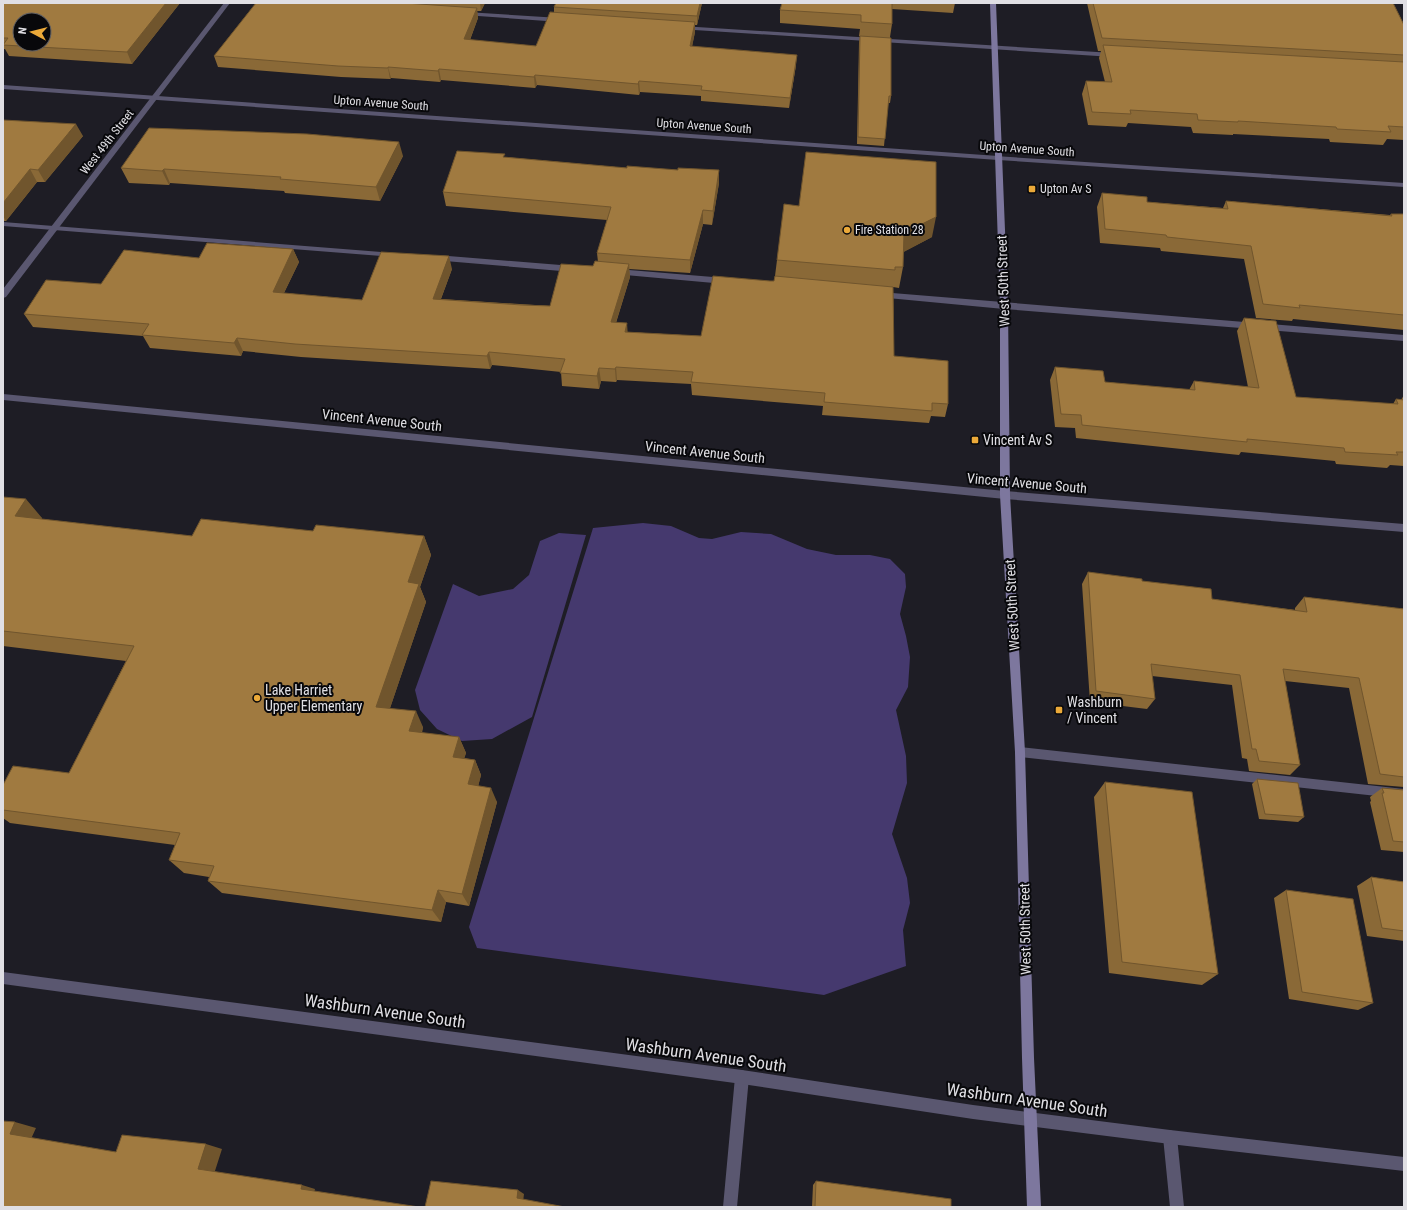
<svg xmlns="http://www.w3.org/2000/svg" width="1407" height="1210" viewBox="0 0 1407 1210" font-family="'Roboto Condensed',sans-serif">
<rect width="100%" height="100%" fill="#1e1d25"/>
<path fill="#45396e" d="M 643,523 L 671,526 L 699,538 L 712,539 L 741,532 L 771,534 L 807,549 L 836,555 L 870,555 L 890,559 L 905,574 L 906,587 L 900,614 L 906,636 L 910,657 L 908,687 L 896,710 L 906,756 L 907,783 L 892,834 L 907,878 L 910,903 L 903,930 L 906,966 L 824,995 L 477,948 L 469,927 L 593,528 Z
M 559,533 L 586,535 L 532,717 L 492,739 L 462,741 L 437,729 L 420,710 L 415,690 L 453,584 L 479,596 L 513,589 L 529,575 L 540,541 Z"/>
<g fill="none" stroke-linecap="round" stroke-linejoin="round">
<path fill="#5a5770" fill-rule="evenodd" d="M 466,12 L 560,18 L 563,20 L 560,22 L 464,15 L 464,13 Z
M 681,26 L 1113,53 L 1116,55 L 1113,57 L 679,29 L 679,27 Z
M 3,222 L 394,253 L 398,255 L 394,257 L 3,226 Z
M 436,255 L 573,266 L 577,269 L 573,272 L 433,260 L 433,256 Z
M 617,269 L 725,278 L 729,281 L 725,284 L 614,274 L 614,270 Z
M 880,292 L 1404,335 L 1404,341 L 1004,309 L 877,297 L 877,293 Z
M 1020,747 L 1404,789 L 1404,799 L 1020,757 L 1016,756 L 1015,752 L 1016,748 Z
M 742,1070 L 747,1072 L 749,1077 L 737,1207 L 723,1207 L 735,1077 L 737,1072 Z
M 1170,1130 L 1175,1132 L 1177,1137 L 1184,1207 L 1170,1207 L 1163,1137 L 1165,1132 Z"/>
<path fill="#5a5770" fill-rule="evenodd" d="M 224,3 L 230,3 L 6,297 L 3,298 L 3,289 Z
M 995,156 L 1404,183 L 1404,187 L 998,160 L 994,158 Z
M 3,394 L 1005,491 L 1404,524 L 1404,532 L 1005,499 L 3,400 Z
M 3,972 L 742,1070 L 973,1105 L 1170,1130 L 1404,1157 L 1404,1171 L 1170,1144 L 973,1119 L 742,1084 L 3,984 Z"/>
<path fill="#5a5770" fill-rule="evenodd" d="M 3,85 L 998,156 L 1002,158 L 998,160 L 3,89 Z"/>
<path fill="#7d779e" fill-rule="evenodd" d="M 990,3 L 996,3 L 1008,306 L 1010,495 L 1025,752 L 1034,1058 L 1041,1207 L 1027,1207 L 1022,1058 L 1015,752 L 1000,495 L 1000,306 Z"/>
</g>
<path fill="#8a6937" d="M 3,3 L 180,3 L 132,64 L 9,56 L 5,49 L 3,49 Z
M 256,3 L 485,3 L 481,11 L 477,11 L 478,18 L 470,40 L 536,46 L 554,13 L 554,7 L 702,3 L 697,25 L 695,25 L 695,32 L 692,46 L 796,65 L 789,108 L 701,101 L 701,96 L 640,92 L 639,95 L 537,85 L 535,88 L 441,80 L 440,82 L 391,78 L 390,79 L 341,77 L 218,67 L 214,56 Z
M 782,3 L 955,3 L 953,13 L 892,9 L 892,24 L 890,37 L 891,96 L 890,103 L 888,103 L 884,146 L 857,144 L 859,43 L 860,36 L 859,36 L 860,29 L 780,23 L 780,10 Z
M 1087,3 L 1393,3 L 1404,25 L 1404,140 L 1387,139 L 1383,145 L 1330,142 L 1329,139 L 1233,134 L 1233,135 L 1193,133 L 1191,127 L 1128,123 L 1126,127 L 1088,125 L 1082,94 L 1086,81 L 1105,82 L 1099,58 L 1101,51 L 1098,51 Z
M 3,120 L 83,136 L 45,182 L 37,182 L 6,221 L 3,221 Z
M 403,156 L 380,201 L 285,193 L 284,191 L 170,183 L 169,185 L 129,183 L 121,168 Z
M 505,157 L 627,168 L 678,170 L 719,170 L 719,183 L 712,225 L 703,224 L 690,273 L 629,269 L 630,277 L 616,323 L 627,323 L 627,332 L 701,336 L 770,281 L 774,281 L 775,276 L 777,260 L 932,237 L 903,252 L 903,267 L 899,288 L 893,287 L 894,356 L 948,404 L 945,417 L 931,416 L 929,423 L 822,415 L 823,406 L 692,395 L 691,384 L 617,380 L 616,382 L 601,381 L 599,389 L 562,386 L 561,372 L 492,365 L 490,369 L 301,357 L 243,351 L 241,356 L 150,348 L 143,336 L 33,327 L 24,314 L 101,284 L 199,258 L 293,249 L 299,262 L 284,293 L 362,300 L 452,269 L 441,299 L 550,306 L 598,262 L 597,253 L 607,220 L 446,206 L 443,192 Z
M 1102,193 L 1147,202 L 1223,208 L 1226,201 L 1390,215 L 1391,214 L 1404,214 L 1404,330 L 1293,319 L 1292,321 L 1256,318 L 1244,259 L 1161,251 L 1160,248 L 1100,243 L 1097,207 Z
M 1244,318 L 1296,397 L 1393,404 L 1396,399 L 1401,400 L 1404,395 L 1404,466 L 1390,465 L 1387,468 L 1336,464 L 1335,461 L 1241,452 L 1239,455 L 1076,438 L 1075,428 L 1055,427 L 1050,380 L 1055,367 L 1105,382 L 1189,390 L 1194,381 L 1248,387 L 1237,331 Z
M 3,497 L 42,518 L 41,519 L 192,536 L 313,531 L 424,536 L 431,555 L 420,587 L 426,602 L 390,708 L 423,727 L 422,733 L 459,737 L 466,753 L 464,758 L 475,760 L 481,775 L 478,786 L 497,802 L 469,906 L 446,902 L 441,922 L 222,893 L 208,881 L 209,877 L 184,873 L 169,860 L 175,845 L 10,823 L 3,818 L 3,785 L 69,773 L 126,661 L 3,646 Z
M 1088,572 L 1142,581 L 1212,599 L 1295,610 L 1295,608 L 1304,597 L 1404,609 L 1404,787 L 1368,784 L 1349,688 L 1285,681 L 1300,765 L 1290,775 L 1249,771 L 1247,759 L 1242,758 L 1232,685 L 1152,676 L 1155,699 L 1147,709 L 1090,702 L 1082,584 Z
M 1257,779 L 1304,817 L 1298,822 L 1259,819 L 1252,784 Z
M 1105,782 L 1218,974 L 1202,985 L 1109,973 L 1094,797 Z
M 1382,788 L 1404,790 L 1404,852 L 1381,850 L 1370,802 L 1371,801 L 1370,797 Z
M 1371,877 L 1404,882 L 1404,941 L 1367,936 L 1357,886 Z
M 1286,890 L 1373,1003 L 1358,1010 L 1289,999 L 1274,898 Z
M 816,1181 L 951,1207 L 812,1207 L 813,1185 Z"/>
<path fill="#70552d" d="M 166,3 L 180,3 L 132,64 L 127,52 Z
M 480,3 L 485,3 L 481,11 Z
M 700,3 L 702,3 L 697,25 L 697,16 Z
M 477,8 L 478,18 L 466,50 L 464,39 Z
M 695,22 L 695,32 L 690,57 L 690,46 Z
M 797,55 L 796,65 L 789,108 L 790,98 Z
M 388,67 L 391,78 L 390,79 L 388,68 Z
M 439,69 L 441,80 L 440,82 L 438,71 Z
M 535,75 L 537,85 L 535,88 L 534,77 Z
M 639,81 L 640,92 L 639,95 L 638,84 Z
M 76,124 L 83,136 L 45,182 L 38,170 Z
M 399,142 L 403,156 L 380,201 L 376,187 Z
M 30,169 L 37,182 L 6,221 L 3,216 L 3,203 Z
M 164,169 L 170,183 L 169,185 L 162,171 Z
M 719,170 L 719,183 L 712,225 L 713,211 Z
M 703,210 L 703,224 L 690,273 L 690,260 Z
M 936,217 L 932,237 L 900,254 L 904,233 Z
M 293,249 L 299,262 L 278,305 L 273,292 Z
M 449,256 L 452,269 L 436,312 L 433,299 Z
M 629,264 L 630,277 L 612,335 L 611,322 Z
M 627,323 L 628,337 L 625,332 Z
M 237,338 L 243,351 L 241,356 L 234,343 Z
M 489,352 L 492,365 L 490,369 L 487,356 Z
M 616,367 L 617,380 L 616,382 L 615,369 Z
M 599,368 L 601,381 L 599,389 L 597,376 Z
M 26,499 L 42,518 L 32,535 L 15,516 Z
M 424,536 L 431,555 L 420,587 L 426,602 L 385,723 L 376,707 L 408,582 Z
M 416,711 L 423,727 L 417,747 L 409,731 Z
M 459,737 L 466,753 L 460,773 L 453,757 Z
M 475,760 L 481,775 L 475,799 L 468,784 Z
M 491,788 L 497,802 L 469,906 L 462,894 Z
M 438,890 L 446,902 L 441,922 L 432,910 Z
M 15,1122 L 36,1128 L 31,1139 L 10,1134 Z
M 206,1144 L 222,1149 L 214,1174 L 198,1169 Z
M 302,1185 L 315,1189 L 314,1193 L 301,1189 Z
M 518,1190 L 524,1194 L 523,1202 L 517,1198 Z"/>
<path fill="#a07a40" stroke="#70552d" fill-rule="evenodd" d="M 3,3 L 166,3 L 127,52 L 3,45 L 8,38 L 3,38 ZM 20,20 L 44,20 L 44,44 L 20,44 Z
M 256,3 L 405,3 L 477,8 L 464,39 L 536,46 L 550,12 L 695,22 L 690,46 L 797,55 L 790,98 L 701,90 L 702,86 L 639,81 L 638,84 L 535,75 L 534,77 L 439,69 L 438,71 L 388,67 L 388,68 L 338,66 L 214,56 Z
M 556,3 L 700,3 L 697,16 L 554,7 Z
M 782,3 L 892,3 L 892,24 L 861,22 L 861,15 L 780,10 Z
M 1093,3 L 1393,3 L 1404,25 L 1404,55 L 1102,38 Z
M 860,36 L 891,38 L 891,96 L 889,96 L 885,139 L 858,137 Z
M 1103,45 L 1404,62 L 1404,127 L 1388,126 L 1391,132 L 1337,129 L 1336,127 L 1238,121 L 1238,122 L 1198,120 L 1197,114 L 1130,110 L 1131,114 L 1092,112 L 1086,81 L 1112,82 Z
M 3,120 L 76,124 L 38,170 L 30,169 L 3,203 Z
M 149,128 L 307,134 L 399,142 L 376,187 L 280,179 L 281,177 L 164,169 L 162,171 L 121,168 Z
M 457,151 L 505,154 L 503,157 L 627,168 L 627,166 L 678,170 L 678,168 L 719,170 L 713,211 L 703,210 L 690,260 L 597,253 L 611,207 L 443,192 Z
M 806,152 L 936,162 L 936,217 L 904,233 L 903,267 L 895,267 L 895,270 L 777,260 L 784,204 L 799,206 Z
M 1102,193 L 1147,197 L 1147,202 L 1228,209 L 1226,201 L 1392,216 L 1391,214 L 1404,214 L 1404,315 L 1299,305 L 1300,308 L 1263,304 L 1251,246 L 1167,237 L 1166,235 L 1105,229 Z
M 207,243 L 293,249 L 273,292 L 362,300 L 381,252 L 449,256 L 433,299 L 522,305 L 550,306 L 561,264 L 593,266 L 595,261 L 629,264 L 611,322 L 627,323 L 625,332 L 701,336 L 713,276 L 770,281 L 774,281 L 775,276 L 893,287 L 894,356 L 948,361 L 948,404 L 932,403 L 932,411 L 824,402 L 825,393 L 691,382 L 693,372 L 616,367 L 615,369 L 599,368 L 597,376 L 560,373 L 565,359 L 489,352 L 487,356 L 295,344 L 237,338 L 234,343 L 142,335 L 149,324 L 24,314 L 46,280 L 101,284 L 124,250 L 199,258 Z
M 1244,318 L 1276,321 L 1296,397 L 1398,404 L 1396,399 L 1404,400 L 1404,452 L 1396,452 L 1398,455 L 1345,452 L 1344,448 L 1247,439 L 1247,442 L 1082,425 L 1081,415 L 1061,414 L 1055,367 L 1103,371 L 1105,382 L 1195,390 L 1194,381 L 1259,388 Z
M 3,497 L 26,499 L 15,516 L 192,536 L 201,519 L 313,531 L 316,525 L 424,536 L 408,582 L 419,584 L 376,707 L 416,711 L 409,731 L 459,737 L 453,757 L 475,760 L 468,784 L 491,788 L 462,894 L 438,890 L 432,910 L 208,881 L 214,866 L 169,860 L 180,833 L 3,810 L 3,785 L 13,766 L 69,773 L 134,646 L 3,631 Z
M 1088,572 L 1142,579 L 1142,581 L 1211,589 L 1212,599 L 1307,612 L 1304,597 L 1404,609 L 1404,777 L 1380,774 L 1359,678 L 1283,669 L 1300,765 L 1259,761 L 1256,749 L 1252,749 L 1240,675 L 1151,664 L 1155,699 L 1096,691 Z
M 1257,779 L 1298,783 L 1304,817 L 1265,814 Z
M 1105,782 L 1192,792 L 1218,974 L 1122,962 Z
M 1382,788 L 1404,790 L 1404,842 L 1393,841 L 1382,793 L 1384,793 Z
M 1371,877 L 1404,882 L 1404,931 L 1382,928 Z
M 1286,890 L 1353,899 L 1373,1003 L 1302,992 Z
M 3,1121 L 15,1122 L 10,1134 L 116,1152 L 122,1135 L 206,1144 L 198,1169 L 302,1185 L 301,1189 L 419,1207 L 3,1207 Z
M 431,1181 L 518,1190 L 517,1198 L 565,1207 L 425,1207 Z
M 816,1181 L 951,1199 L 951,1207 L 815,1207 Z"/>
<g fill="#eba939" stroke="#08080b" stroke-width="1.5">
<rect x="1028" y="185" width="8" height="8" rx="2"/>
<circle cx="847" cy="230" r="4"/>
<rect x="971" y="436" width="8" height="8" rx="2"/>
<circle cx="257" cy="698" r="4"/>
<rect x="1055" y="706" width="8" height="8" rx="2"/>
</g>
<g text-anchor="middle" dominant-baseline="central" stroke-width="4" stroke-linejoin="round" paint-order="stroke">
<g font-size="12" fill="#e0dfe4" stroke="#08080b">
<text transform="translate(381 103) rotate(4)">Upton Avenue South</text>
<text transform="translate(704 126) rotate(4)">Upton Avenue South</text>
<text transform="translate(107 142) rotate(-52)">West 49th Street</text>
<text transform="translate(1027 149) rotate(4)">Upton Avenue South</text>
</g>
<g font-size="12" fill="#e0dfe4" stroke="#08080b" text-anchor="start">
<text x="1040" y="189">Upton Av S</text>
<text x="855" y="230">Fire Station 28</text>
</g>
<g font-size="14" fill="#e0dfe4" stroke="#08080b">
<text transform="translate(1003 281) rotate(-92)">West 50th Street</text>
<text transform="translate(382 420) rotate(6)">Vincent Avenue South</text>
<text transform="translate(705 452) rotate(6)">Vincent Avenue South</text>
<text transform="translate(1027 483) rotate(5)">Vincent Avenue South</text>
<text transform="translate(1012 605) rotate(-93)">West 50th Street</text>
<text transform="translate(1025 929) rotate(-91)">West 50th Street</text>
</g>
<g font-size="14" fill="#e0dfe4" stroke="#08080b" text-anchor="start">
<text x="983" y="440">Vincent Av S</text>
<text x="265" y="690">Lake Harriet<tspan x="265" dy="16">Upper Elementary</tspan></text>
<text x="1067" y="702">Washburn<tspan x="1067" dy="16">/ Vincent</tspan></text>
</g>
<g font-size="17" fill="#e0dfe4" stroke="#08080b">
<text transform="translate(385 1011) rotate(8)">Washburn Avenue South</text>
<text transform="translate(706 1055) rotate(8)">Washburn Avenue South</text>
<text transform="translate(1027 1100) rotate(8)">Washburn Avenue South</text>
</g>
</g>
<rect width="1407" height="1210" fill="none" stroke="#e0dfe4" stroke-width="8"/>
<g transform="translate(32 32) rotate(277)"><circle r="19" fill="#08080b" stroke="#5e5e62"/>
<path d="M0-3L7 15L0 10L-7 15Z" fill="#eba939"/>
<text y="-6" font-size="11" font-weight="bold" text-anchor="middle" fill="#e0dfe4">N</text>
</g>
</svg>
